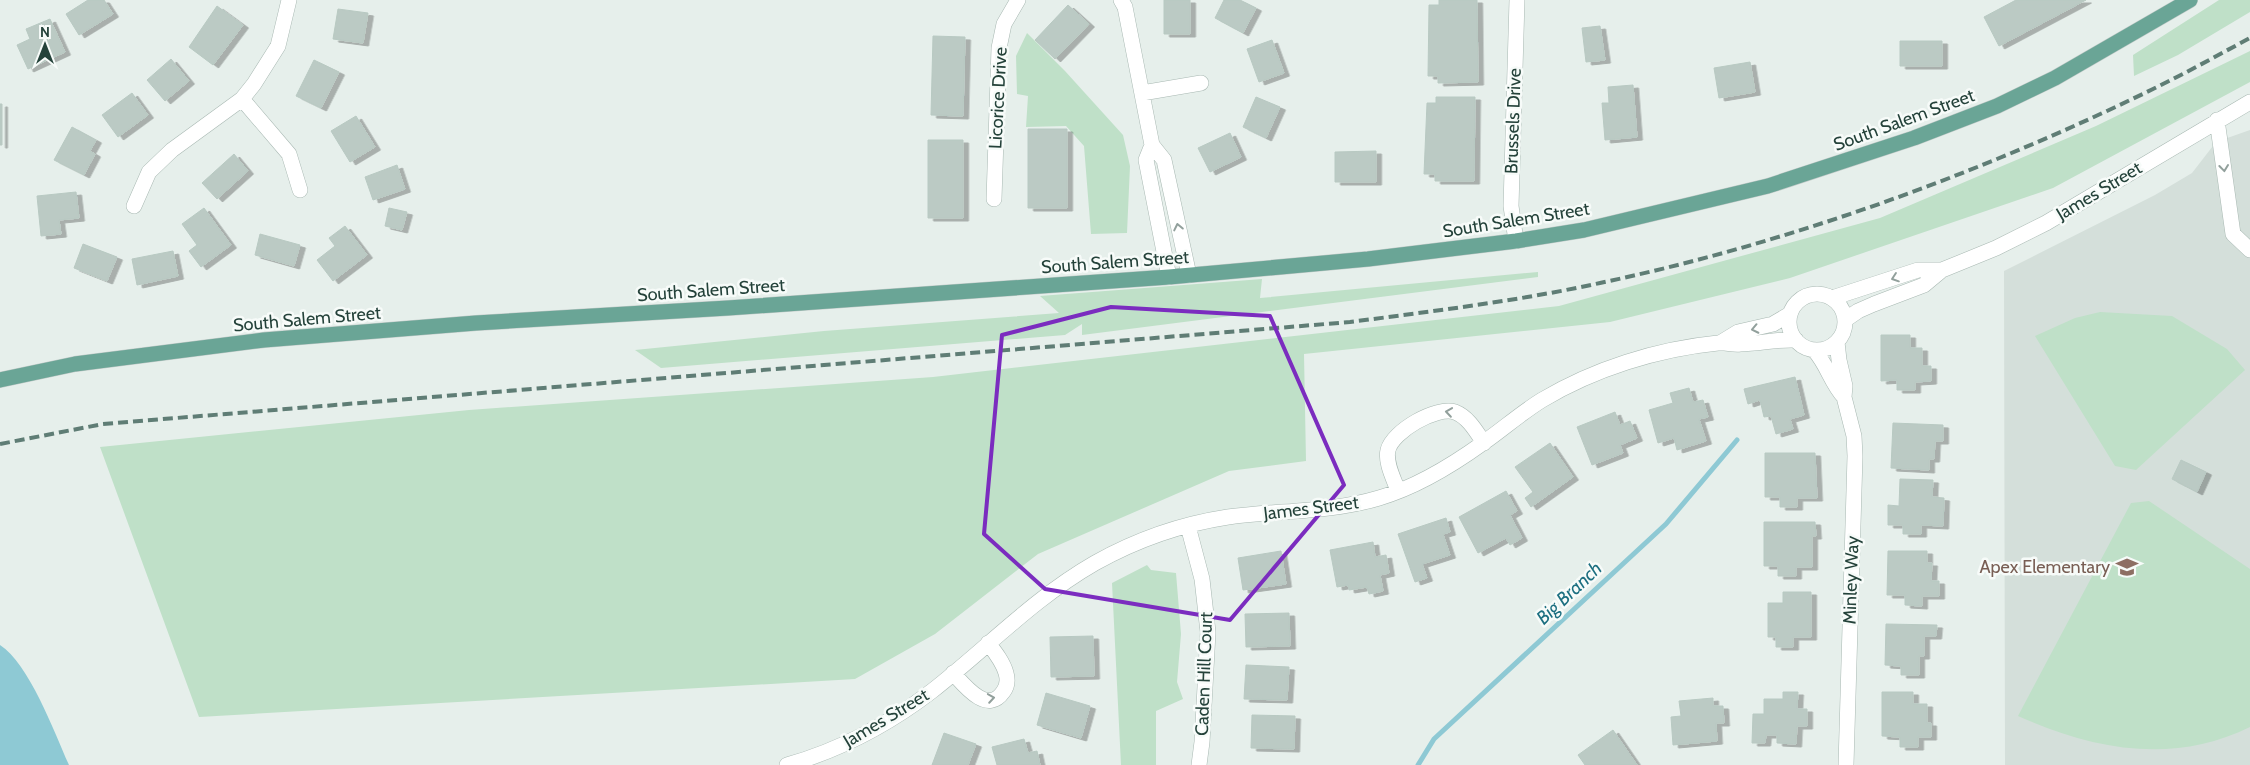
<svg xmlns="http://www.w3.org/2000/svg" width="2250" height="765" viewBox="0 0 2250 765" font-family="Cabin,sans-serif">
<defs>
<filter id="shadow"><feDropShadow dx="5.5" dy="3" stdDeviation="0" flood-color="#0004"/></filter>
</defs>
<rect width="100%" height="100%" fill="#e6efeb"/>
<path fill="#d4dfda" d="M 2250,130 L 2250,765 L 2005,765 L 2004,271 L 2155,195 L 2192,173 L 2216,142 Z"/>
<path fill="#bfe0c8" d="M 2219,0 L 2250,0 L 2250,12 L 2178,55 L 2134,76 L 2133,55 Z
M 1027,33 L 1065,71 L 1123,135 L 1130,166 L 1127,233 L 1091,234 L 1084,146 L 1066,126 L 1026,127 L 1028,96 L 1017,94 L 1016,56 Z
M 2250,51 L 2250,82 L 2053,188 L 1790,278 L 1610,322 L 1304,354 L 1306,461 L 1229,471 L 1038,554 L 935,634 L 855,679 L 199,717 L 100,447 L 469,410 L 933,377 L 1559,306 L 1880,218 L 2096,126 Z
M 1538,272 L 1538,277 L 1082,335 L 1082,324 L 1065,335 L 661,368 L 635,350 L 824,331 L 1059,313 L 1040,296 L 1262,279 L 1260,298 Z
M 2100,312 L 2172,316 L 2227,349 L 2245,370 L 2136,470 L 2115,466 L 2035,336 L 2075,318 Z
M 2149,501 L 2250,569 L 2250,727 C 2173,765 2094,750 2018,716 L 2131,503 Z
M 1147,565 L 1151,570 L 1176,573 L 1181,634 L 1177,682 L 1183,699 L 1156,711 L 1156,765 L 1121,765 L 1112,583 Z"/>
<path fill="#8ec9d4" d="M 0,645 C 29,663 55,734 69,765 L 0,765 Z"/>
<g fill="none" stroke-linecap="round" stroke-linejoin="round">
<path stroke="#8ec9d4" stroke-width="5" d="M 1418,765 L 1434,739 L 1666,524 L 1737,440"/>
</g>
<path fill="#bbcac4" stroke="#b8c9c2" filter="url(#shadow)" d="M 88,0 L 104,0 L 113,14 L 79,35 L 66,14 Z
M 1164,0 L 1190,0 L 1190,34 L 1164,34 Z
M 1224,0 L 1240,0 L 1256,8 L 1243,33 L 1215,18 Z
M 1439,0 L 1477,0 L 1478,82 L 1438,83 L 1438,76 L 1428,76 L 1429,5 L 1439,5 Z
M 2016,0 L 2086,0 L 1999,46 L 1984,17 Z
M 1068,5 L 1089,24 L 1055,59 L 1035,40 Z
M 217,6 L 243,25 L 213,65 L 189,47 Z
M 338,9 L 368,13 L 363,43 L 333,39 Z
M 50,19 L 65,52 L 28,69 L 17,45 L 30,39 L 26,29 Z
M 1600,26 L 1605,60 L 1586,62 L 1582,28 Z
M 933,36 L 965,37 L 963,116 L 931,115 Z
M 1272,40 L 1284,73 L 1259,82 L 1247,49 Z
M 1900,41 L 1942,41 L 1942,66 L 1900,66 Z
M 171,59 L 189,81 L 165,101 L 147,80 Z
M 314,60 L 339,72 L 321,108 L 296,96 Z
M 1750,62 L 1755,92 L 1719,98 L 1714,68 Z
M 1633,85 L 1637,137 L 1605,140 L 1602,103 L 1609,103 L 1608,87 Z
M 132,93 L 148,115 L 118,137 L 102,115 Z
M 1256,97 L 1280,107 L 1266,138 L 1243,127 Z
M 1436,97 L 1475,97 L 1474,181 L 1435,181 L 1435,174 L 1424,174 L 1427,103 L 1436,103 Z
M 0,104 L 2,104 L 2,145 L 0,145 Z
M 356,116 L 375,147 L 350,162 L 331,131 Z
M 72,127 L 96,140 L 90,151 L 95,154 L 84,175 L 54,160 Z
M 1028,129 L 1067,129 L 1067,208 L 1028,208 Z
M 1230,133 L 1241,157 L 1210,172 L 1198,148 Z
M 928,140 L 963,140 L 963,218 L 928,218 Z
M 1376,151 L 1376,182 L 1335,182 L 1335,152 Z
M 234,154 L 248,171 L 217,199 L 202,183 Z
M 397,165 L 405,189 L 373,200 L 365,177 Z
M 76,192 L 79,218 L 59,220 L 61,234 L 41,236 L 37,196 Z
M 204,208 L 231,245 L 201,267 L 189,251 L 197,245 L 182,224 Z
M 389,208 L 407,212 L 402,230 L 385,226 Z
M 345,226 L 367,255 L 333,281 L 317,260 L 335,246 L 329,238 Z
M 260,234 L 300,245 L 294,266 L 255,255 Z
M 83,244 L 117,257 L 107,281 L 74,268 Z
M 173,251 L 178,276 L 137,285 L 132,259 Z
M 1881,335 L 1910,335 L 1910,348 L 1922,348 L 1922,366 L 1931,366 L 1931,381 L 1915,382 L 1915,390 L 1897,390 L 1897,380 L 1881,381 Z
M 1795,377 L 1804,415 L 1790,419 L 1793,429 L 1776,434 L 1771,416 L 1764,417 L 1760,400 L 1748,404 L 1744,389 Z
M 1689,388 L 1693,402 L 1703,400 L 1708,417 L 1699,419 L 1706,441 L 1677,450 L 1674,438 L 1658,443 L 1649,410 L 1673,403 L 1670,393 Z
M 1615,412 L 1620,425 L 1630,421 L 1637,438 L 1620,445 L 1623,453 L 1592,465 L 1577,427 Z
M 1893,423 L 1943,425 L 1943,441 L 1935,441 L 1934,459 L 1929,459 L 1929,470 L 1891,468 Z
M 1550,443 L 1573,477 L 1531,507 L 1525,498 L 1533,492 L 1515,467 Z
M 1765,453 L 1815,453 L 1817,498 L 1797,498 L 1797,507 L 1780,507 L 1780,497 L 1765,497 Z
M 2181,460 L 2206,472 L 2197,492 L 2172,479 Z
M 1900,479 L 1933,480 L 1932,497 L 1944,498 L 1943,526 L 1921,525 L 1921,534 L 1903,534 L 1903,525 L 1888,525 L 1888,505 L 1899,506 Z
M 1506,491 L 1517,511 L 1510,515 L 1522,538 L 1510,545 L 1506,538 L 1478,553 L 1459,517 Z
M 1446,518 L 1450,532 L 1443,534 L 1450,555 L 1422,564 L 1427,578 L 1415,582 L 1398,534 Z
M 1764,522 L 1815,522 L 1816,536 L 1812,536 L 1812,567 L 1796,567 L 1796,576 L 1778,576 L 1778,566 L 1764,566 Z
M 1373,542 L 1375,557 L 1386,555 L 1389,573 L 1380,575 L 1383,591 L 1369,594 L 1367,587 L 1349,590 L 1348,585 L 1337,587 L 1330,550 Z
M 1281,551 L 1286,584 L 1243,590 L 1238,558 Z
M 1888,551 L 1927,551 L 1927,563 L 1932,563 L 1931,581 L 1939,581 L 1939,596 L 1922,596 L 1922,606 L 1905,605 L 1905,595 L 1887,595 Z
M 1783,592 L 1811,592 L 1811,637 L 1793,637 L 1793,647 L 1776,647 L 1776,637 L 1768,637 L 1768,603 L 1783,603 Z
M 1289,613 L 1290,646 L 1246,647 L 1245,614 Z
M 1886,624 L 1937,625 L 1936,636 L 1924,636 L 1924,656 L 1919,656 L 1919,675 L 1901,675 L 1901,666 L 1885,665 Z
M 1093,636 L 1094,676 L 1051,677 L 1050,637 Z
M 1246,665 L 1289,667 L 1287,700 L 1244,699 Z
M 1783,692 L 1798,692 L 1797,709 L 1807,709 L 1807,726 L 1797,726 L 1796,744 L 1777,743 L 1777,735 L 1766,735 L 1765,743 L 1752,743 L 1753,714 L 1764,714 L 1764,699 L 1783,699 Z
M 1882,692 L 1913,692 L 1913,704 L 1927,704 L 1927,723 L 1931,723 L 1931,737 L 1918,737 L 1918,747 L 1900,747 L 1900,737 L 1882,736 Z
M 1046,693 L 1090,706 L 1081,738 L 1037,725 Z
M 1713,698 L 1713,706 L 1723,706 L 1724,723 L 1716,723 L 1717,741 L 1673,745 L 1671,717 L 1681,716 L 1679,701 Z
M 1252,715 L 1295,716 L 1294,749 L 1251,748 Z
M 1613,730 L 1637,765 L 1585,765 L 1578,755 Z
M 944,733 L 976,744 L 968,765 L 932,765 Z
M 1024,739 L 1028,753 L 1037,751 L 1040,765 L 997,765 L 992,747 Z"/>
<g fill="none" stroke-linecap="round" stroke-linejoin="round">
<g stroke="#a8b8b2" stroke-width="16">
<path id="minor" d="M 1121,0 L 1125,7 L 1152,145 L 1164,160 L 1189,275
M 1142,93 L 1201,83
M 242,99 L 289,154 L 300,190
M 2217,120 L 2233,234 L 2250,250
M 1152,145 L 1146,160 L 1169,277
M 994,199 L 999,48 L 1004,24 L 1018,0
M 134,206 L 149,172 L 172,150 L 242,99 L 254,84 L 278,46 L 289,0
M 1516,241 L 1511,206 L 1517,0
M1789 322a28 28 0 1 1 56 0a28 28 0 1 1-56 0Z
M 1832,298 L 1918,270 L 1942,270
M 1845,320 L 1858,311 L 1874,304 L 1924,285 L 1942,270 L 1996,248 L 2046,223 L 2250,102
M 1837,342 L 1839,360 L 1845,386 L 1844,397 L 1854,436 L 1855,456 L 1846,765
M 1720,343 L 1738,332 L 1773,324 L 1790,314
M 1814,350 C 1827,364 1831,383 1844,397
M 1398,491 C 1394,479 1385,463 1388,450 C 1393,431 1436,406 1455,412 C 1468,417 1476,431 1484,443
M 1188,526 L 1202,579 L 1208,632 L 1202,742 L 1199,765
M 953,673 C 964,685 987,715 1003,692 C 1007,687 1008,680 1006,673 C 1003,662 995,652 988,643
M 787,765 C 840,750 889,724 932,691 C 987,648 1034,598 1095,563 C 1136,540 1182,524 1228,517 C 1279,510 1329,513 1379,498 C 1417,487 1451,466 1483,443 C 1503,429 1521,413 1542,400 C 1594,369 1657,349 1718,343 C 1725,342 1733,345 1740,344 C 1760,344 1775,339 1796,340"/>
</g>
<g stroke="#c2cac8" stroke-width="16">
<path id="major" d="M 0,380 L 75,364 L 264,340 L 476,323 L 728,308 L 1169,277 L 1368,259 L 1516,241 L 1584,230 L 1768,186 L 1914,138 L 1997,106 L 2055,78 L 2190,0"/>
</g>
<use href="#minor" stroke="#fff" stroke-width="15"/>
<use href="#major" stroke="#6aa596" stroke-width="15"/>
<path stroke="#5f7d75" stroke-width="4" stroke-dasharray="10 5" stroke-linecap="butt" d="M 0,444 L 103,424 L 1350,322 C 1434,311 1518,301 1600,283 C 1789,243 1979,174 2153,89 C 2186,73 2218,55 2250,38"/>
</g>
<defs><path id="oneway-chevron" d="M-2-3.5L2.5 0L-2 3.5" fill="none" stroke-width="1.6" stroke-linecap="round" stroke-linejoin="round" transform="scale(1.25)"/></defs>
<g stroke="#92a09c">
<use href="#oneway-chevron" transform="translate(2224 168) rotate(83)"/>
<use href="#oneway-chevron" transform="translate(1178 227) rotate(-102)"/>
<use href="#oneway-chevron" transform="translate(1895 278) rotate(161)"/>
<use href="#oneway-chevron" transform="translate(1755 329) rotate(168)"/>
<use href="#oneway-chevron" transform="translate(1449 412) rotate(-172)"/>
<use href="#oneway-chevron" transform="translate(991 698) rotate(-9)"/>
</g>
<path fill="none" stroke="#7b2cbf" stroke-width="4" stroke-linejoin="round" d="M 1111,307 L 1270,316 L 1344,485 L 1230,620 L 1045,589 L 984,534 L 1002,335 Z"/>
<defs>
<g id="school-bare" transform="scale(1.725)"><path d="M0-5L7-2L0 1L-7-2ZM-4 1L0 2.5L4 1V4Q0 6-4 4Z" fill="#8d6e63" stroke="#f7fbf9" stroke-width="2.5" paint-order="stroke"/></g>
</defs>
<g fill-rule="evenodd">
<use href="#school-bare" x="2127" y="567"/>
</g>
<g text-anchor="middle" dominant-baseline="central" stroke-width="5" stroke-linejoin="round" paint-order="stroke">
<g font-size="18" fill="#24423a" stroke="#f7fbf9">
<text transform="translate(998 98) rotate(-87)">Licorice Drive</text>
<text transform="translate(1904 120) rotate(-20)">South Salem Street</text>
<text transform="translate(1513 121) rotate(-88)">Brussels Drive</text>
<text transform="translate(2099 191) rotate(-31)">James Street</text>
<text transform="translate(1516 220) rotate(-9)">South Salem Street</text>
<text transform="translate(1115 262) rotate(-4)">South Salem Street</text>
<text transform="translate(711 290) rotate(-4)">South Salem Street</text>
<text transform="translate(307 319) rotate(-5)">South Salem Street</text>
<text transform="translate(1311 508) rotate(-7)">James Street</text>
<text transform="translate(1851 580) rotate(-88)">Minley Way</text>
<text transform="translate(1204 674) rotate(-88)">Caden Hill Court</text>
<text transform="translate(886 718) rotate(-31)">James Street</text>
</g>
<g font-size="18" fill="#785e54" stroke="#f7fbf9" text-anchor="end">
<text x="2110" y="567">Apex Elementary</text>
</g>
<g font-size="19" font-style="italic" fill="#1c6f80" stroke="#f7fbf9">
<text transform="translate(1569 593) rotate(-43)">Big Branch</text>
</g>
</g>
<g transform="translate(45 45)" stroke="#f7fbf9" stroke-width="4" paint-order="stroke">
<path d="M0-4L9 19L0 12L-9 19Z" fill="#24423a"/>
<text y="-8" font-size="14" font-weight="bold" text-anchor="middle" fill="#24423a">N</text>
</g>
</svg>
